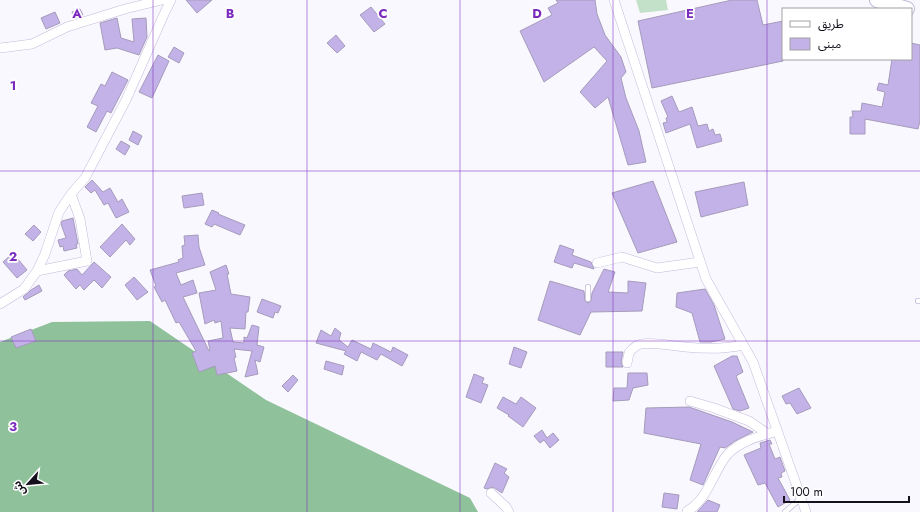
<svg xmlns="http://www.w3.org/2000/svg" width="920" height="512" viewBox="0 0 920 512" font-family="Jost,'Noto Sans Arabic',sans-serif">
<rect width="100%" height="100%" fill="#faf8ff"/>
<path fill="#c3e1c9" d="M 636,0 L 666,0 L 668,10 L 640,13 Z"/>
<path fill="#8fc19b" d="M 150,321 L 266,400 L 470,498 L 478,512 L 0,512 L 0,342 L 52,322 Z"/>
<path fill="#c3b2e7" stroke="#a59bbb" d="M 186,0 L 212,0 L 197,13 Z
M 556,0 L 595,0 L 597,14 L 605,35 L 621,57 L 626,72 L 621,78 L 626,98 L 639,131 L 646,162 L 628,165 L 608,97 L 595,108 L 580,92 L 607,61 L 594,47 L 544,82 L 520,31 L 552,15 L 548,8 L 558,3 Z
M 732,0 L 757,0 L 763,25 L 783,21 L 783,61 L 652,88 L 638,21 Z
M 371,7 L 385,24 L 374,32 L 360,15 Z
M 80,9 L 83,15 L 74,19 L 72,12 Z
M 55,12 L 60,23 L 46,29 L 41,18 Z
M 117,18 L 121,38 L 134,42 L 132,19 L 146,18 L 147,37 L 139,55 L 117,48 L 105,50 L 100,23 Z
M 336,35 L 345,46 L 337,53 L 327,43 Z
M 911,43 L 920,45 L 920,121 L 918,129 L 865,119 L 865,134 L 850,134 L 850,117 L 853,117 L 852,111 L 861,111 L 862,103 L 882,107 L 885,92 L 877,90 L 879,83 L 888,85 L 892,59 L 911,59 Z
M 174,47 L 184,53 L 179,63 L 168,57 Z
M 158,55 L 169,61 L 152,98 L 139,92 Z
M 112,72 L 128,80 L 111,113 L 107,111 L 96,132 L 87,127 L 98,106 L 91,103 L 101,84 L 105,86 Z
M 672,96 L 679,112 L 692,107 L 698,126 L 707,124 L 709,131 L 713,129 L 715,135 L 720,134 L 722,141 L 697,148 L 690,124 L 666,133 L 663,123 L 667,122 L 666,118 L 668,117 L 661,101 Z
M 133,131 L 142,136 L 138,145 L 129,140 Z
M 121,141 L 130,146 L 125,155 L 116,149 Z
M 92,180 L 103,192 L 110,188 L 118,202 L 122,199 L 129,212 L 116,218 L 108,203 L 104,205 L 95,190 L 91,193 L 85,187 Z
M 653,181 L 677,242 L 638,253 L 612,193 Z
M 744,182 L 748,205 L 701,217 L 695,192 Z
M 202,193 L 204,205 L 184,208 L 182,196 Z
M 212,210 L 219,213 L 218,214 L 245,225 L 240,235 L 214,224 L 212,227 L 205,224 Z
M 73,218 L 78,244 L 76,244 L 77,248 L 64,251 L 63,246 L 60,247 L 58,240 L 66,238 L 61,224 L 62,221 Z
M 122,224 L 135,239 L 130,245 L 126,240 L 110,257 L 100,247 Z
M 34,225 L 41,232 L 33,241 L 25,234 Z
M 198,235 L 199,247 L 205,265 L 176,273 L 181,285 L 193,280 L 197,293 L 183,297 L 209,351 L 210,350 L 208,341 L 223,338 L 221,321 L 215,323 L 214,320 L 205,324 L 199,293 L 216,290 L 210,272 L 226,265 L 229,274 L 227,274 L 231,294 L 250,297 L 248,312 L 246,312 L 245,329 L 230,328 L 233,342 L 244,343 L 244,337 L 247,338 L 252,325 L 259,327 L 257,345 L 264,347 L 260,362 L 255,360 L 258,374 L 245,377 L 252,351 L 234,349 L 236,357 L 234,358 L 237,371 L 217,375 L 215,366 L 199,372 L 192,353 L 196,351 L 179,322 L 176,323 L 165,300 L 162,302 L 154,287 L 156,286 L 150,270 L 179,262 L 178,260 L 183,258 L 182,246 L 185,245 L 184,236 Z
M 560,245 L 574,250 L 572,255 L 591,262 L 594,269 L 574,263 L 572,268 L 554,262 Z
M 13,253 L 27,270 L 17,278 L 3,262 Z
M 94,262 L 111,277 L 102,288 L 94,280 L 84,290 L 80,285 L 76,289 L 64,275 L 68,271 L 77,269 L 82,275 Z
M 604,269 L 615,272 L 608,292 L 628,293 L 628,281 L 646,283 L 642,311 L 591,312 L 580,335 L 538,320 L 550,281 L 584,291 L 585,301 L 588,303 L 591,301 L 592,293 Z
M 134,277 L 148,292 L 137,300 L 125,285 Z
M 39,285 L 42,291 L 25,300 L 23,297 L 31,290 Z
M 705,289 L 714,305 L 725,339 L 711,342 L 700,342 L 692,313 L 676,307 L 677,293 Z
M 262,299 L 281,306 L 278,313 L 275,312 L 273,318 L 257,312 Z
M 335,328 L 341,333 L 339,340 L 348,347 L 352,340 L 371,349 L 373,343 L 391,352 L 393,347 L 408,355 L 402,366 L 381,354 L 377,360 L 361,352 L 357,361 L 344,354 L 346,351 L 316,343 L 321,330 L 331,336 Z
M 31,329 L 36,341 L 16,348 L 11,337 Z
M 514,347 L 527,352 L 521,368 L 509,364 Z
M 606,352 L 623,352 L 621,362 L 623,367 L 606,367 Z
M 732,356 L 737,356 L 743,372 L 736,376 L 749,408 L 740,411 L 733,409 L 714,366 Z
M 326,361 L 344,366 L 342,375 L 324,369 Z
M 628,373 L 647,373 L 648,385 L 633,388 L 629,400 L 613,401 L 614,388 L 627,388 Z
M 474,374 L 484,378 L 482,383 L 488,385 L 481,403 L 466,397 Z
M 293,375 L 298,380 L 288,392 L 282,386 Z
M 799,388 L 811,408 L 797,414 L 790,403 L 786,404 L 782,396 Z
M 503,397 L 516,404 L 521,397 L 536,408 L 523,427 L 508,416 L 509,415 L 497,408 Z
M 689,407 L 732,422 L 753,432 L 735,441 L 725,448 L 720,447 L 703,485 L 690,480 L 701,444 L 644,433 L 646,408 Z
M 542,430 L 547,438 L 553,433 L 559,440 L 550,448 L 544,440 L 540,443 L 534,436 Z
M 770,440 L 772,444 L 769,444 L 775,459 L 780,457 L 785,471 L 781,473 L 782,477 L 778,478 L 790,500 L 778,507 L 765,483 L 758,485 L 744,455 L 761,448 L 760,443 Z
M 495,463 L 507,469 L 504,473 L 509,477 L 502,493 L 493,487 L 487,489 L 484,488 Z
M 664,493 L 679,495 L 677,509 L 662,507 Z
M 708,500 L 720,505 L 717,512 L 697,512 Z"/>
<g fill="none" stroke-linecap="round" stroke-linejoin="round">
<g stroke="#c3bada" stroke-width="6">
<path id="service" d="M 588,299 L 588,287
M 918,301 L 920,301
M 785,512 L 801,498"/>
</g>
<g stroke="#c3bada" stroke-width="10">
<path id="minor" d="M 614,0 L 706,279 L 753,362 L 806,512
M 0,48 L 32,44 L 67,27 L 125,9 L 162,0
M 597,263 L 622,257 L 657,268 L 700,262
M 37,271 L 87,261 L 80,219 L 71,194
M 0,304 L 24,289 L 37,271 L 45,254 L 59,212 L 71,194 L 85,178 L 126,100 L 165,12 L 171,0
M 627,363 L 629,353 C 632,349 637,345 641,344 C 656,342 671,346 685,347 C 704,349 725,349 743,345
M 690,401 L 714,408 L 749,421 L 768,434
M 491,493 L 506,507 L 509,512
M 687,511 C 708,500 713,472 727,455 C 740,441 760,436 777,431"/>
</g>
<g stroke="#c3bada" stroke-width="16">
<path id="primary" d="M 877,0 L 907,9"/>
</g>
<use href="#service" stroke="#fff" stroke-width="4.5"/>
<use href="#minor" stroke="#fff" stroke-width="9"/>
<use href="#primary" stroke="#fff" stroke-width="14"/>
</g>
<path fill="none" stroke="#7b2cbf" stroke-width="1" stroke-opacity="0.55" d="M 153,0 L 153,512M 307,0 L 307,512M 460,0 L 460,512M 613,0 L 613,512M 767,0 L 767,512M 0,171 L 920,171M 0,341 L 920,341"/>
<g font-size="13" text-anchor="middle" font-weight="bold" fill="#7b2cbf" stroke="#fff" stroke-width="3.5" stroke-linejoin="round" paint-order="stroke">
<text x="77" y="18">A</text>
<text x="230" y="18">B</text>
<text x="383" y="18">C</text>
<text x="537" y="18">D</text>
<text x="690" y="18">E</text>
<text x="13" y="90">1</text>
<text x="13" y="261">2</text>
<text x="13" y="431">3</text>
</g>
<rect x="782" y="8" width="130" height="52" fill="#ffffff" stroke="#a1a0a4"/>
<rect x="790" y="21" width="20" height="6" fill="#ffffff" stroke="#a1a0a4"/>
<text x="818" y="28" font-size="12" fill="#15111c">طريق</text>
<rect x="790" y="38" width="20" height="12" fill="#c3b2e7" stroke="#a1a0a4"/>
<text x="818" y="48" font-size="12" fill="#15111c">مبنى</text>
<g transform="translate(28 484) rotate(243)" stroke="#ffffff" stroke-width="3" paint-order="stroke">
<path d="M0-3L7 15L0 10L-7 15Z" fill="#15111c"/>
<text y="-6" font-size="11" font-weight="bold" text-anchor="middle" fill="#15111c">ش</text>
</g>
<path d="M784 496v6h125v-6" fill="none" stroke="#15111c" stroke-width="2"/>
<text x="790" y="496" font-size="12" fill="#15111c" stroke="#ffffff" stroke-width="3" paint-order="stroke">100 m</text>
</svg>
